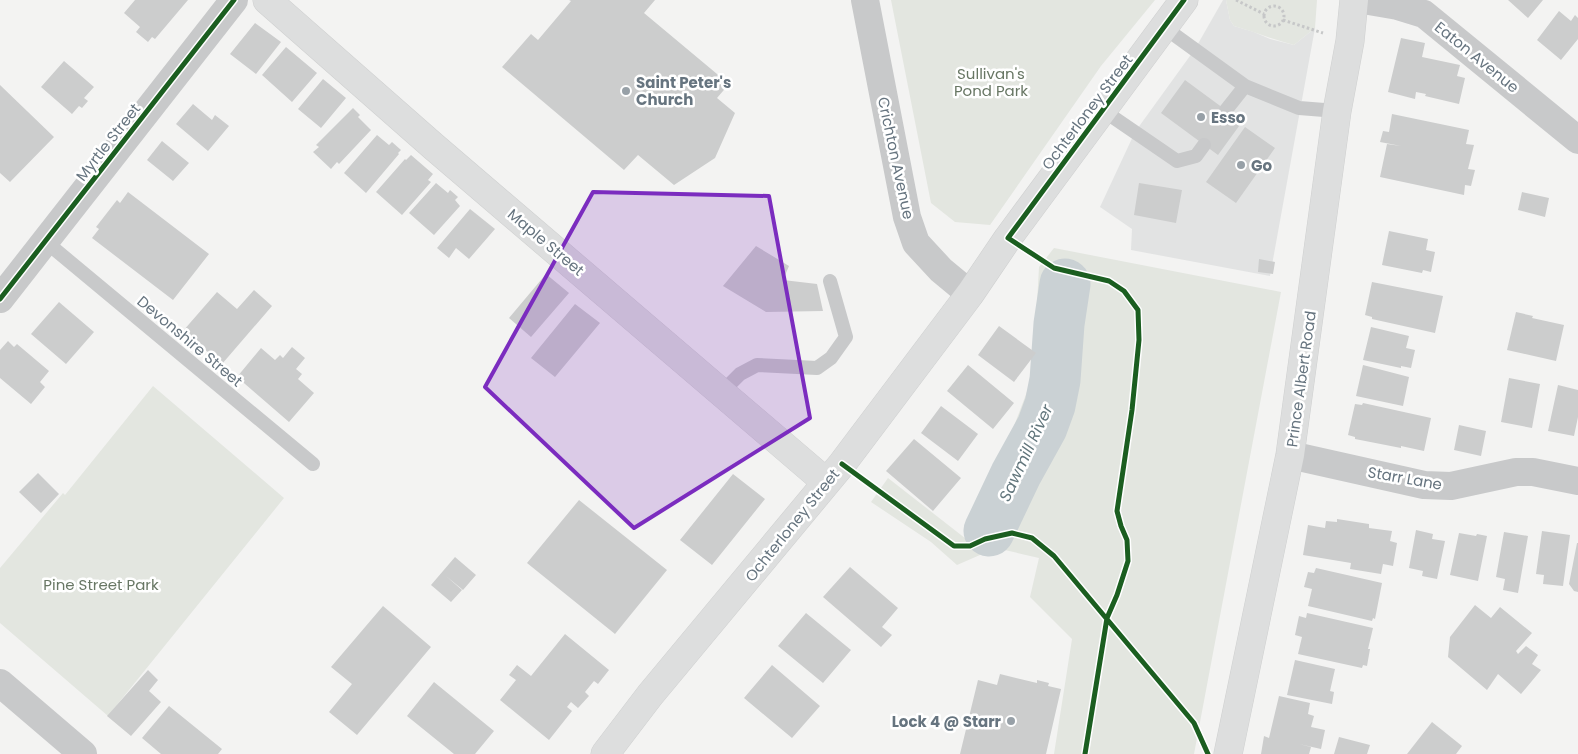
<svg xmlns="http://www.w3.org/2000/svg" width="1578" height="754" viewBox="0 0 1578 754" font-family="Poppins,sans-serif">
<rect width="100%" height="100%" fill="#f3f3f2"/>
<path fill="#e2e3e3" d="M 1223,0 L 1226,0 L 1230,20 L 1234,26 L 1254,32 L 1270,39 L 1294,45 L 1315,28 L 1270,276 L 1131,250 L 1132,229 L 1100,207 L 1135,132 L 1195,49 Z"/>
<path fill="#e3e6e0" d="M 891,0 L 1155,0 L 1101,66 L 990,225 L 955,222 L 931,203 Z
M 1226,0 L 1317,0 L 1315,28 L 1294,45 C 1274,40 1255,32 1234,26 L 1230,20 Z
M 1054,248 L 1281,292 L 1194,754 L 1054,754 L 1072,639 L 1030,597 L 1039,558 L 996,548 L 957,565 L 931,542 L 871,502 L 888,478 L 970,542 L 1033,376 L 1039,267 Z
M 153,386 L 284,498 L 108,716 L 0,623 L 0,568 L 63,493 L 65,495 Z"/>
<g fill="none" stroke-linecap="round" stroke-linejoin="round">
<path stroke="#cad1d4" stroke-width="51" d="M 989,531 L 1016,474 L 1042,427 L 1050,405 L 1055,380 L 1059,324 L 1065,284"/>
</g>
<path fill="#cccdcd" d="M 135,0 L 188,0 L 155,39 L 152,37 L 148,42 L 136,32 L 140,27 L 124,13 Z
M 569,0 L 655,0 L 644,13 L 729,84 L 717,98 L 735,113 L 715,158 L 674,185 L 638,155 L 624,170 L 502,67 L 531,34 L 538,40 L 571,1 Z
M 1508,0 L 1543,0 L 1528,18 Z
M 1559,11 L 1571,21 L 1575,15 L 1578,18 L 1578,39 L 1561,60 L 1537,40 Z
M 255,23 L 281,42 L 256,74 L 230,54 Z
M 1401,38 L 1425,43 L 1422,57 L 1460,65 L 1457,76 L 1465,78 L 1459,104 L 1425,96 L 1426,94 L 1416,92 L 1415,99 L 1388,92 Z
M 286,47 L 317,73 L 292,102 L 262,75 Z
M 64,61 L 94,87 L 84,98 L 88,101 L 82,108 L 79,106 L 72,114 L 41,87 Z
M 323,79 L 346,98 L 321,128 L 298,109 Z
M 1185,80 L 1242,122 L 1218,155 L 1161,113 Z
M 0,85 L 54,137 L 10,182 L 0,173 Z
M 193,104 L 212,120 L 215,115 L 229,126 L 208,151 L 176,124 Z
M 353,108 L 360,115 L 358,117 L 371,130 L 339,164 L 337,162 L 331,169 L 313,152 L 319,147 L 316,145 Z
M 1392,114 L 1469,130 L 1466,144 L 1474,145 L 1468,169 L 1475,170 L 1471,186 L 1465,185 L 1464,195 L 1380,177 L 1387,144 L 1401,146 L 1380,142 L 1383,131 L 1389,132 Z
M 1245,127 L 1275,148 L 1236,203 L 1206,182 Z
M 377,135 L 389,145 L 392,142 L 401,150 L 398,153 L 399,154 L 366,193 L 344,173 Z
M 162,141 L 189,163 L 173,181 L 147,160 Z
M 411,155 L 433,174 L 428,180 L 431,182 L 402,215 L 376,192 L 405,159 L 406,160 Z
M 436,183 L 448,193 L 450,190 L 458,197 L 455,200 L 460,206 L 434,235 L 409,213 Z
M 1139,183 L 1182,190 L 1176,223 L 1134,215 Z
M 128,192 L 209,254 L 173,300 L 92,238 L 99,229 L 96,227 L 117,200 L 120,203 Z
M 1522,192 L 1549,198 L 1545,217 L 1518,210 Z
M 470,209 L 495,229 L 469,259 L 456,248 L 449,258 L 437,248 Z
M 1389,231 L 1428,239 L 1426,250 L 1435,252 L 1431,272 L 1423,270 L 1422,273 L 1382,265 Z
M 756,246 L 789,266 L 783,280 L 817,284 L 823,311 L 766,312 L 723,286 Z
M 1259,259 L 1275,262 L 1273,274 L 1258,272 Z
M 546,274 L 569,293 L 531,337 L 509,318 Z
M 1372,282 L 1443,296 L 1435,333 L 1372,319 L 1372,317 L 1365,315 Z
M 254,290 L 272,306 L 222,364 L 183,331 L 217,292 L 237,309 Z
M 59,302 L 94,332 L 66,364 L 31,334 Z
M 575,304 L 600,323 L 555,377 L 531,358 Z
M 1516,312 L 1533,316 L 1532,318 L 1564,325 L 1556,361 L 1507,350 Z
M 999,326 L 1036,353 L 1014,382 L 978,355 Z
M 1371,327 L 1409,336 L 1406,348 L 1415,350 L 1411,368 L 1401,366 L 1401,368 L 1363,360 Z
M 8,341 L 14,347 L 17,344 L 49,371 L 40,382 L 45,387 L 31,404 L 0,378 L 0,350 Z
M 292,347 L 305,358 L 296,369 L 302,374 L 298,379 L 314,393 L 289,422 L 237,377 L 261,348 L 275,360 L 280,355 L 283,358 Z
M 968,365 L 1014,403 L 993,429 L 947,391 Z
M 1363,365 L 1409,377 L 1403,406 L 1356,396 Z
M 1509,378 L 1540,384 L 1532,428 L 1501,422 Z
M 1558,385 L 1578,390 L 1578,417 L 1574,436 L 1548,431 Z
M 1363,403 L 1431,418 L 1424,451 L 1401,446 L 1401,448 L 1355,439 L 1355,437 L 1348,435 L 1355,404 L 1362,405 Z
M 941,406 L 978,434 L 958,461 L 921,433 Z
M 1459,425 L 1486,431 L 1481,456 L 1454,450 Z
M 914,439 L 961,478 L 933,511 L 886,471 Z
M 38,473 L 59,494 L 41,513 L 19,492 Z
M 733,474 L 765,499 L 712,565 L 680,540 Z
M 579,500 L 667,570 L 615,634 L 527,563 Z
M 1337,519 L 1369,524 L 1369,528 L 1392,531 L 1390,541 L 1397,543 L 1393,566 L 1383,564 L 1381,574 L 1350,569 L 1351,563 L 1303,555 L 1308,525 L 1325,528 L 1326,521 L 1337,522 Z
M 1416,530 L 1433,534 L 1432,539 L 1445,541 L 1437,579 L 1422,576 L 1423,571 L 1409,568 Z
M 1542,531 L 1570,535 L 1563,586 L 1543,584 L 1544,575 L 1536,574 Z
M 1504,532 L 1528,536 L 1518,593 L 1503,590 L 1505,579 L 1496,577 Z
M 1459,533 L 1476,536 L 1477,534 L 1487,536 L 1478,581 L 1450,575 Z
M 1577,543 L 1578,543 L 1578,592 L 1574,591 L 1569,584 Z
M 455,557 L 476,575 L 463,590 L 446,576 L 462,590 L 451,602 L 431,585 Z
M 850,567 L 898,608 L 882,627 L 892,635 L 881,647 L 823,597 Z
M 1316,568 L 1382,583 L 1375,619 L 1373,618 L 1372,621 L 1308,606 L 1312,589 L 1304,587 L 1308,572 L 1314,573 Z
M 1475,605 L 1491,618 L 1500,607 L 1532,633 L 1516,651 L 1518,654 L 1526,646 L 1538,655 L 1532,664 L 1541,670 L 1521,694 L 1498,674 L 1487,690 L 1448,657 L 1450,637 Z
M 383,606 L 431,647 L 357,735 L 329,712 L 352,684 L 331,667 Z
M 806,613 L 851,650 L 823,683 L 778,646 Z
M 1307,613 L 1373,628 L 1368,649 L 1370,649 L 1367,666 L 1363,665 L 1362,668 L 1298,654 L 1302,637 L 1295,635 L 1299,616 L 1306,618 Z
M 565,634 L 609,670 L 598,684 L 594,681 L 585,692 L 589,696 L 578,708 L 571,702 L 567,707 L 572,711 L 549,740 L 500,700 L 516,680 L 509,675 L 517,665 L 531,676 Z
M 1295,660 L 1335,669 L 1330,691 L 1334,692 L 1332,704 L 1287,695 Z
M 772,665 L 820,706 L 792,738 L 744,698 Z
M 148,670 L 158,680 L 149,691 L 161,702 L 131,736 L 107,716 Z
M 1000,674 L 1037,683 L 1037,680 L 1049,683 L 1048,686 L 1061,689 L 1046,754 L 960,754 L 978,680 L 997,685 Z
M 434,682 L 494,731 L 475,754 L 454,754 L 407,716 Z
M 1279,696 L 1310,703 L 1308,714 L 1314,716 L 1311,727 L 1325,730 L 1321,749 L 1299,744 L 1311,747 L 1309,754 L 1261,754 L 1264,736 L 1269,738 Z
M 169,706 L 222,749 L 218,754 L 161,754 L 142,738 Z
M 1432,722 L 1462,746 L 1456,754 L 1407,754 Z
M 1339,737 L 1370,745 L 1367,754 L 1334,754 Z"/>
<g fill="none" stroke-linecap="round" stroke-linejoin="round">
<g stroke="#cfd0d0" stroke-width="29">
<path id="secondary" d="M 267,0 L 433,146 L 826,482
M 605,754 L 650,695 L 842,464 L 970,294 L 1008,238 L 1184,0
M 1228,754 L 1290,455 L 1337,111 L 1350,41 L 1354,0"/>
</g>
<path stroke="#c6c7c8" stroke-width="3" stroke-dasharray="2.5 2.5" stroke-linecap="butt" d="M 1236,0 L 1264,14
M1264 16a10 10 0 1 1 20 0a10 10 0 1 1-20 0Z
M 1283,20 L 1323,33"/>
<path stroke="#c8c9ca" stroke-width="14" d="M 1165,28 L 1245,86 L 1299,108 L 1337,111
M 1226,110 L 1245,86
M 1104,111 L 1177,161 L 1196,156 L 1204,145
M 46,242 L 313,464
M 721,393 L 740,374 L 757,365 L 817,368 L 831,358 L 846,337 L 830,281"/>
<path stroke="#c8c9ca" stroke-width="28" d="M 1363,0 L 1398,6 L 1424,14 L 1578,140
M 0,299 L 234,0
M 1290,455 L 1424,485 L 1451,486 L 1516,472 L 1533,472 L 1578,481
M 0,683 L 83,754"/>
<path stroke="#c8c9ca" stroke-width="28" d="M 865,0 L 907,217 L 916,243 L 941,270 L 970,294"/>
<use href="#secondary" stroke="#dddede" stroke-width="28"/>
<g stroke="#fff" stroke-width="8">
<path id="cycleway" d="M 0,299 L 234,0
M 842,464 L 954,546 L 970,546 L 985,539 L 1012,533 L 1032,538 L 1054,556 L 1194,723 L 1208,754
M 1085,754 L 1107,618 L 1117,595 L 1128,561 L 1127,540 L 1121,526 L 1117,511 L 1132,410 L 1139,340 L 1138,310 L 1124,291 L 1109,281 L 1054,268 L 1008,238 L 1184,0"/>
</g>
<use href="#cycleway" stroke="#1b5e20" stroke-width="5"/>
</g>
<path fill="#7b2cbf" fill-opacity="0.2" stroke="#7b2cbf" stroke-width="4" stroke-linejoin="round" d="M 593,192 L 769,196 L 810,418 L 634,528 L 485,387 Z"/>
<g fill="#97a0a7" stroke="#fff" stroke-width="2">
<circle cx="626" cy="91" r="5"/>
<circle cx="1201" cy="117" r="5"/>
<circle cx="1241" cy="165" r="5"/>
<circle cx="1011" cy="721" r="5"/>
</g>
<g text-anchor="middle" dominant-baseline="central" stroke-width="5" stroke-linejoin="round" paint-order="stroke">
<g font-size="15" fill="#66747f" stroke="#fff">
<text transform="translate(1477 57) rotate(39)">Eaton Avenue</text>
<text transform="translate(1087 112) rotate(-53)">Ochterloney Street</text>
<text transform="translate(108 142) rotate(-52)">Myrtle Street</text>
<text transform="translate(896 158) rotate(78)">Crichton Avenue</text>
<text transform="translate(546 242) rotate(40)">Maple Street</text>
<text transform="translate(190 341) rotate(40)">Devonshire Street</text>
<text transform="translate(1301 379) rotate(-82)">Prince Albert Road</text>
<text transform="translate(1405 478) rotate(10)">Starr Lane</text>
<text transform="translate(792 525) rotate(-51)">Ochterloney Street</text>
</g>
<g font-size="15" fill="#687764" stroke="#fff">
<text x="991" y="73">Sullivan's<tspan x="991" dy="17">Pond Park</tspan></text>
<text x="101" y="584">Pine Street Park</text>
</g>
<g font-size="15" font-weight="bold" fill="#66747f" stroke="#fff" text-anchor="start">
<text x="636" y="82">Saint Peter's<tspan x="636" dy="17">Church</tspan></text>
<text x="1211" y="117">Esso</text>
<text x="1251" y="165">Go</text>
<text x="1001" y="721" text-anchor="end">Lock 4 @ Starr</text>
</g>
<g font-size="16" font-style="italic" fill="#62767c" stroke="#fff">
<text transform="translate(1026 453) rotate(-65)">Sawmill River</text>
</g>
</g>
</svg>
